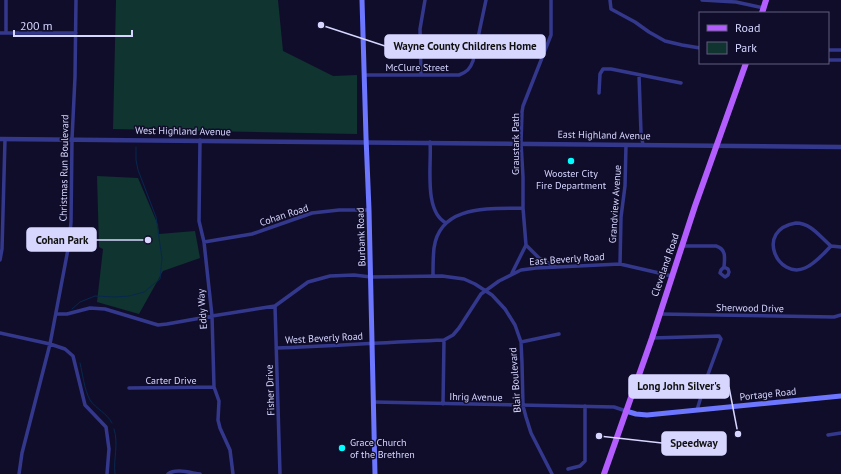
<svg xmlns="http://www.w3.org/2000/svg" width="841" height="474" viewBox="0 0 841 474" font-family="'PT Sans',sans-serif">
<rect width="100%" height="100%" fill="#100d2a"/>
<path fill="#103430" d="M 116,0 L 278,0 L 283,51 L 333,76 L 357,75 L 357,134 L 113,129 Z
M 97,176 L 138,178 L 158,225 L 159,234 L 195,231 L 200,258 L 163,271 L 139,314 L 97,302 L 103,249 L 99,247 Z"/>
<g fill="none" stroke-linecap="round" stroke-linejoin="round">
<path stroke="#07284f" stroke-width="1" d="M 72,309 L 80,302 L 95,296 L 115,297 L 129,296 L 144,292 L 160,279 L 162,258 L 156,217 L 138,170 L 136,160 L 136,147
M 80,363 C 83,375 84,389 90,400 C 96,409 107,413 112,423
M 114,429 C 119,444 113,459 115,474"/>
<path stroke="#34388d" stroke-width="3.5" d="M 6,0 L 6,33
M 551,0 L 551,35 L 523,106 L 522,112 L 521,143 L 523,177 L 523,208 L 526,245 L 539,258 L 556,267
M 610,0 L 611,9 L 635,22 L 649,32 L 665,41 L 682,45 L 700,48
M 702,0 L 736,2 L 764,8
M 0,33 L 76,33
M 828,50 L 841,50
M 828,60 L 841,60
M 364,75 L 459,75 C 467,72 470,69 473,61 L 486,0
M 421,75 L 420,29 L 425,0
M 639,75 L 641,133 L 643,145
M 599,93 L 600,74 L 603,69 L 611,69 L 681,83
M 200,140 L 199,221 L 204,242 L 212,316 L 214,387 L 219,401 L 218,420 L 220,428 L 230,450 L 233,474
M 430,142 C 432,163 423,211 446,223
M 796,223 C 811,223 820,237 831,246 C 823,254 815,264 805,268 C 778,280 754,230 796,223 Z
M 204,242 L 252,234 L 312,213 L 339,210 L 369,210
M 683,246 L 716,246 C 726,249 725,257 724,267 L 721,270 L 720,273 L 725,277 L 728,275 L 729,272 L 728,269 L 724,267
M 831,246 L 841,247
M 0,260 L 2,249 L 5,139
M 620,264 L 621,217 L 625,186 L 626,145
M 512,273 L 526,245
M 433,276 C 433,267 433,257 434,248 C 440,204 490,209 523,208
M 275,306 L 280,474
M 56,314 L 67,314 L 90,308 L 105,309 L 158,325 L 167,324 L 212,316 L 275,306 L 308,282 L 330,276 L 354,275 L 371,277 L 442,276 L 464,279 L 475,284 L 492,295 L 505,309 L 515,325 L 521,342 L 522,363 L 523,406 L 526,417 L 531,433 L 552,474
M 659,314 L 834,317 L 841,315
M 0,333 L 50,344 L 65,349 L 73,356 L 85,405 L 106,427 L 109,449 L 107,474
M 652,338 L 719,336 L 721,339 L 707,377 L 697,410
M 521,342 L 559,334
M 276,348 C 332,346 388,342 444,340 L 453,335 L 459,328 L 481,294 L 499,281 L 521,270 L 536,268 L 620,264 L 672,276
M 129,388 L 214,387
M 373,402 L 614,407 L 626,411
M 443,404 L 444,340
M 828,435 L 841,433
M 568,469 L 580,466 L 585,461 L 585,406
M 19,474 L 22,453 L 50,344 L 69,244 L 71,222 L 72,139 L 75,77 L 76,0
M 168,474 C 176,468 191,473 200,474"/>
<path stroke="#34388d" stroke-width="4.5" d="M 0,139 L 841,147"/>
<path stroke="#6d76ff" stroke-width="5" d="M 362,0 L 366,137 L 369,210 L 375,474
M 626,411 L 636,414 L 647,415 L 841,396"/>
<path stroke="#b45dff" stroke-width="6" d="M 762,13 L 766,0
M 604,474 L 652,338 L 695,206 L 746,63"/>
</g>
<g fill="#02fcff" stroke="#100d2a" stroke-width="1.5">
<circle cx="571" cy="161" r="4"/>
<circle cx="342" cy="448" r="4"/>
</g>
<g text-anchor="middle" dominant-baseline="central" stroke-width="3" stroke-linejoin="round" paint-order="stroke">
<g font-size="10" fill="#d7d6ff" stroke="#100d2a">
<text x="417" y="67">McClure Street</text>
<text transform="translate(183 131) rotate(1)">West Highland Avenue</text>
<text transform="translate(604 135) rotate(1)">East Highland Avenue</text>
<text transform="translate(515 144) rotate(-90)">Graustark Path</text>
<text transform="translate(64 168) rotate(-89)">Christmas Run Boulevard</text>
<text transform="translate(615 204) rotate(-86)">Grandview Avenue</text>
<text transform="translate(284 215) rotate(-18)">Cohan Road</text>
<text transform="translate(361 237) rotate(-92)">Burbank Road</text>
<text transform="translate(567 259) rotate(-4)">East Beverly Road</text>
<text transform="translate(665 265) rotate(-71)">Cleveland Road</text>
<text transform="translate(750 308) rotate(1)">Sherwood Drive</text>
<text transform="translate(202 309) rotate(-94)">Eddy Way</text>
<text transform="translate(324 338) rotate(-3)">West Beverly Road</text>
<text x="171" y="380">Carter Drive</text>
<text transform="translate(515 380) rotate(-94)">Blair Boulevard</text>
<text transform="translate(270 390) rotate(-92)">Fisher Drive</text>
<text transform="translate(768 394) rotate(-6)">Portage Road</text>
<text transform="translate(476 397) rotate(1)">Ihrig Avenue</text>
</g>
<g font-size="10" fill="#d7d6ff" stroke="#100d2a">
<text x="571" y="173">Wooster City<tspan x="571" dy="12">Fire Department</tspan></text>
<text x="350" y="442" text-anchor="start">Grace Church<tspan x="350" dy="12">of the Brethren</tspan></text>
</g>
</g>
<path fill="none" stroke="#d7d6ff" stroke-width="1.5" d="M321 25L385 46M148 240L96 240M738 434L729 387M599 436L662 443"/>
<g fill="#d7d6ff" stroke="#100d2a" stroke-width="1.5">
<circle cx="321" cy="25" r="4"/>
<circle cx="148" cy="240" r="4"/>
<circle cx="738" cy="434" r="4"/>
<circle cx="599" cy="436" r="4"/>
</g>
<g fill="#d7d6ff" stroke="#d7d6ff" stroke-width="1.5">
<rect x="385" y="35" width="160" height="23" rx="4"/>
<rect x="27" y="228" width="69" height="23" rx="4"/>
<rect x="629" y="375" width="100" height="23" rx="4"/>
<rect x="662" y="432" width="64" height="23" rx="4"/>
</g>
<g font-size="11" text-anchor="middle" font-weight="bold" fill="#111">
<text x="465" y="50">Wayne County Childrens Home</text>
<text x="62" y="244">Cohan Park</text>
<text x="679" y="390">Long John Silver's</text>
<text x="694" y="447">Speedway</text>
</g>
<rect x="699" y="12" width="130" height="52" fill="#100d2a" stroke="#605d7f"/>
<rect x="707" y="25" width="20" height="6" fill="#b45dff" stroke="#605d7f"/>
<text x="735" y="32" font-size="12" fill="#d7d6ff">Road</text>
<rect x="707" y="42" width="20" height="12" fill="#103430" stroke="#605d7f"/>
<text x="735" y="52" font-size="12" fill="#d7d6ff">Park</text>
<path d="M14 30v6h118v-6" fill="none" stroke="#d7d6ff" stroke-width="2"/>
<text x="20" y="30" font-size="12" fill="#d7d6ff" stroke="#100d2a" stroke-width="3" paint-order="stroke">200 m</text>
</svg>
